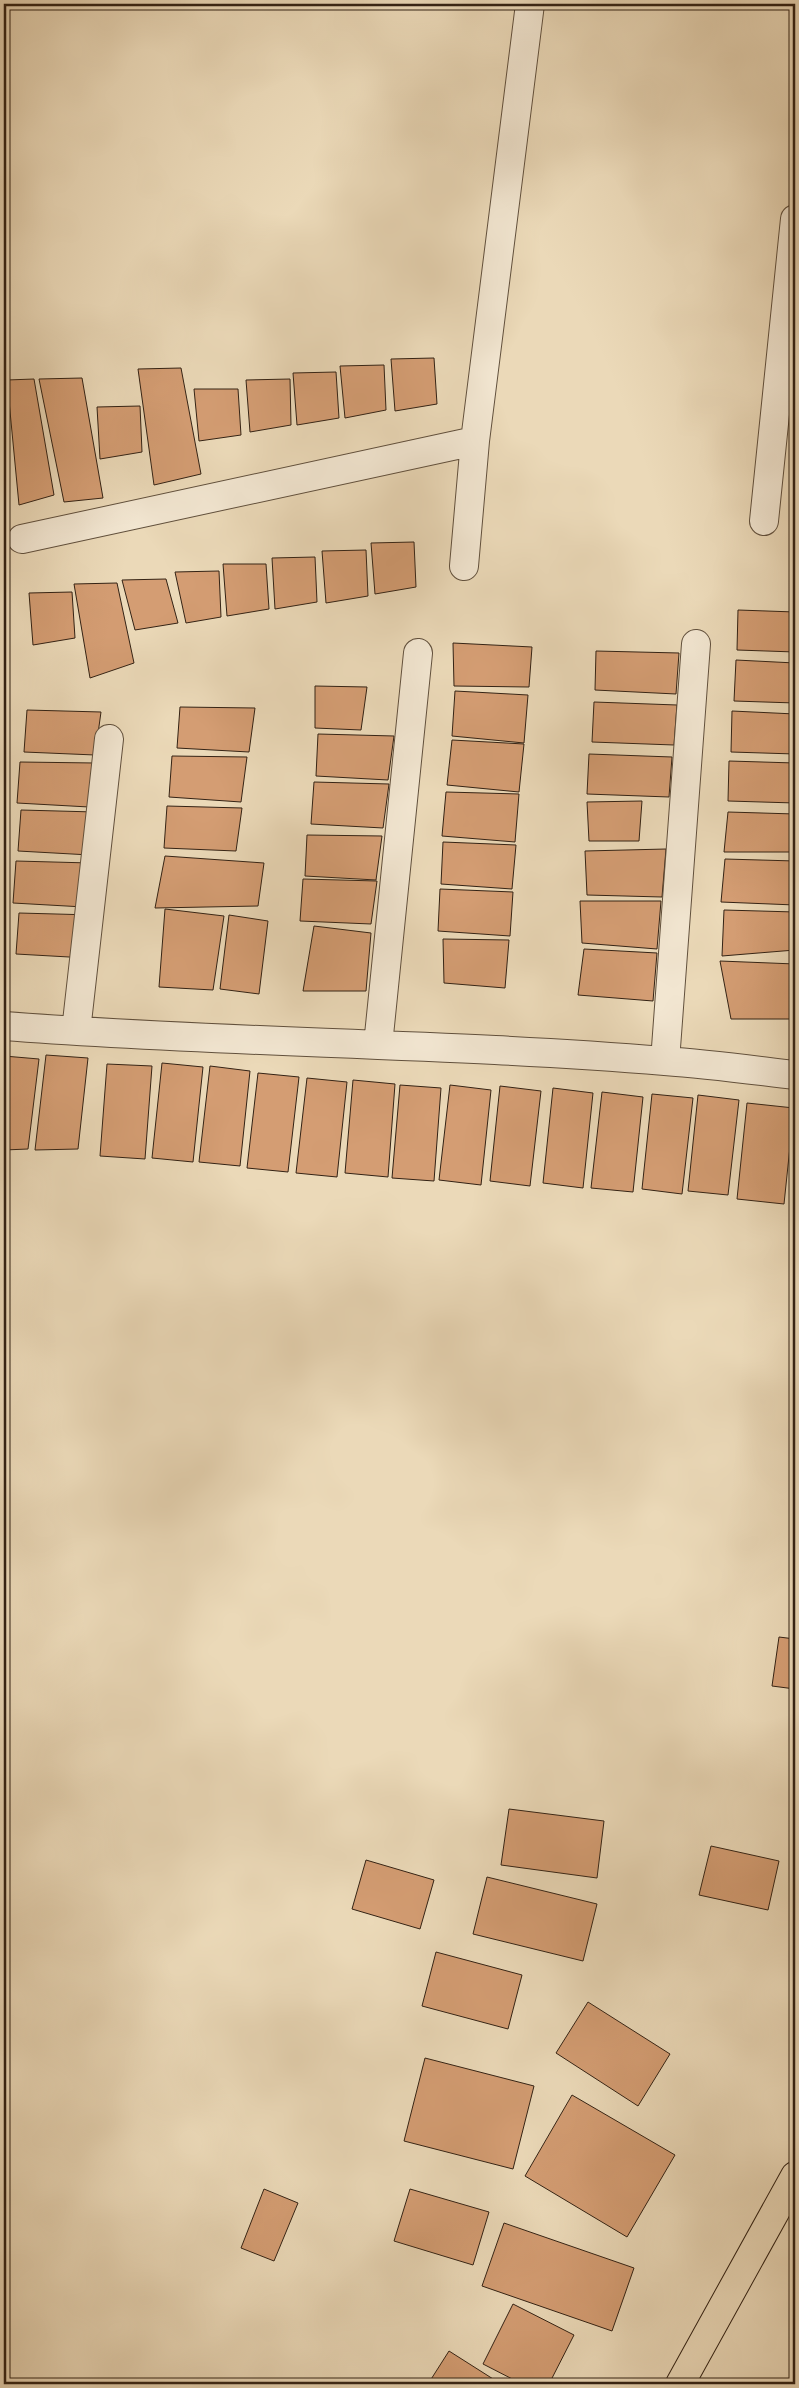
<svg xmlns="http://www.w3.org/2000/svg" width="799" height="2388" viewBox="0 0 799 2388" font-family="'EB Garamond',serif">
<rect width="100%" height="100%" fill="#ebd9b8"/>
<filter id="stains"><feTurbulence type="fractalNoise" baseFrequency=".004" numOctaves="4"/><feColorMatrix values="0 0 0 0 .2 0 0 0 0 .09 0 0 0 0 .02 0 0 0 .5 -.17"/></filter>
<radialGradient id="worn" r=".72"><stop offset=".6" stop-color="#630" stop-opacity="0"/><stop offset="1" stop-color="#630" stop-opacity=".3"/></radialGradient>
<path fill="#d49d73" stroke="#332214" d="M 434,358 L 437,404 L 395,411 L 391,359 Z
M 384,365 L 386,410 L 345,418 L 340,366 Z
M 181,368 L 201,474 L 154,485 L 138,369 Z
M 336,372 L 339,418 L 297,425 L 293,373 Z
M 82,378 L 103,498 L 64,502 L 39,379 Z
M 34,379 L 54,495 L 19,505 L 7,380 Z
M 290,379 L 291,425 L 250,432 L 246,380 Z
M 194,389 L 238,389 L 241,435 L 199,441 Z
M 140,406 L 142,452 L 100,459 L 97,407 Z
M 414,542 L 416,587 L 375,594 L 371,543 Z
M 366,550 L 368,596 L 326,603 L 322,551 Z
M 315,557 L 317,602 L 275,609 L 272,558 Z
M 223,564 L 266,564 L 269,609 L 227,616 Z
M 219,571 L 221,617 L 186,623 L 175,572 Z
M 166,579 L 178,623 L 135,630 L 122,580 Z
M 117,583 L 134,663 L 90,678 L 74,584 Z
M 72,592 L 75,638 L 33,645 L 29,593 Z
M 738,610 L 795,612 L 795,652 L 737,650 Z
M 453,643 L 532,647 L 529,687 L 454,686 Z
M 596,651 L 679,653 L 676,694 L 595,690 Z
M 736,660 L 795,663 L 795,703 L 734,701 Z
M 315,686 L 367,687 L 361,730 L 315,728 Z
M 455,691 L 528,695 L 524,743 L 452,736 Z
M 594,702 L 677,705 L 674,745 L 592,742 Z
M 180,707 L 255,708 L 249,752 L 177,748 Z
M 27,710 L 101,712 L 95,755 L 24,752 Z
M 732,711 L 795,714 L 795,754 L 731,752 Z
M 318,734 L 394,736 L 388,780 L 316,776 Z
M 452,740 L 524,744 L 519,792 L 447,785 Z
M 589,754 L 672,757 L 669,797 L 587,794 Z
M 172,756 L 247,757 L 241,802 L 169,797 Z
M 729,761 L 795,763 L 795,803 L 728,801 Z
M 20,762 L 95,763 L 89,807 L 17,803 Z
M 314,782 L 389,784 L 383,828 L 311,824 Z
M 446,792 L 519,794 L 515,842 L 442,836 Z
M 642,801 L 639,841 L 589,841 L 587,802 Z
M 167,806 L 242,808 L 236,851 L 164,848 Z
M 21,810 L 95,812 L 90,855 L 18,851 Z
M 728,812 L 795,814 L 795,852 L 724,852 Z
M 307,835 L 382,836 L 376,880 L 305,876 Z
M 443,842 L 516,845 L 512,889 L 441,884 Z
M 666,849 L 662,897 L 587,895 L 585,851 Z
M 165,856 L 264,863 L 258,906 L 155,908 Z
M 725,859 L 795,861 L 795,905 L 721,902 Z
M 16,861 L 90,863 L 84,907 L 13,903 Z
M 303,879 L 377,881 L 371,924 L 300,921 Z
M 440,889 L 513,892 L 510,936 L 438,931 Z
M 580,901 L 661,901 L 657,949 L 582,943 Z
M 165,909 L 224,916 L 213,990 L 159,987 Z
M 724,910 L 795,912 L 795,950 L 722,956 Z
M 19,913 L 93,915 L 87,958 L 16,954 Z
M 229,915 L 268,921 L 259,994 L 220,989 Z
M 314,926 L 371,933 L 366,991 L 303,991 Z
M 443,939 L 509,940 L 505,988 L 444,983 Z
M 584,949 L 657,953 L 653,1001 L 578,995 Z
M 720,961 L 795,964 L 795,1019 L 731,1019 Z
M 46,1055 L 88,1058 L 78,1149 L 35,1150 Z
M 4,1056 L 39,1059 L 28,1149 L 4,1150 Z
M 162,1063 L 203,1067 L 193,1162 L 152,1158 Z
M 107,1064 L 152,1066 L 145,1159 L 100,1156 Z
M 210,1066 L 250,1071 L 240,1166 L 199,1162 Z
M 258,1073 L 299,1077 L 288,1172 L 247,1168 Z
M 307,1078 L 347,1082 L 337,1177 L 296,1173 Z
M 353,1080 L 395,1084 L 388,1177 L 345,1173 Z
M 400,1085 L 441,1088 L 434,1181 L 392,1178 Z
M 450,1085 L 491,1090 L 481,1185 L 439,1180 Z
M 500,1086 L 541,1091 L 530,1186 L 490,1181 Z
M 553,1088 L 593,1093 L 583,1188 L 543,1183 Z
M 602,1092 L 643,1097 L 633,1192 L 591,1188 Z
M 652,1094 L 693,1098 L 682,1194 L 642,1189 Z
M 698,1095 L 739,1100 L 728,1195 L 688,1191 Z
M 747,1103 L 794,1108 L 784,1204 L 737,1199 Z
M 795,1153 L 795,1200 L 790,1200 Z
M 779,1637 L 795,1639 L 795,1689 L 772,1686 Z
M 509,1809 L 604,1821 L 597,1878 L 501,1865 Z
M 711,1846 L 779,1861 L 768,1910 L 699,1895 Z
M 366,1860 L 434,1880 L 420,1929 L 352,1909 Z
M 487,1877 L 597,1904 L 583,1961 L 473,1934 Z
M 436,1952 L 522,1975 L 508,2029 L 422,2006 Z
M 588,2002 L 670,2054 L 638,2106 L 556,2053 Z
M 425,2058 L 534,2086 L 513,2169 L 404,2141 Z
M 572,2095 L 675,2155 L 627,2237 L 525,2176 Z
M 264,2189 L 298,2203 L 274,2261 L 241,2248 Z
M 410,2189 L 489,2212 L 473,2265 L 394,2241 Z
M 504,2223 L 634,2268 L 612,2331 L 482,2286 Z
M 513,2304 L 574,2335 L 549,2384 L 522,2384 L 483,2364 Z
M 449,2351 L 501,2384 L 428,2384 Z"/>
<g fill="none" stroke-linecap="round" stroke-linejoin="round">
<g stroke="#61503d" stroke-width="30">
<path id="minor" d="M 764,521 L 795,219
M 22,539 L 475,441
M 464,566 L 475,441 L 530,4
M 4,1026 C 224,1043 445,1043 665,1061 C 708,1064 752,1070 795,1075
M 76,1031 L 109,739
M 378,1045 L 418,653
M 665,1061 L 696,644"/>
</g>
<g stroke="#332214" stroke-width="30">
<path id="major" d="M 680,2384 L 795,2176"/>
</g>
<use href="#minor" stroke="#f2e6d1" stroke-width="28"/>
<use href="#major" stroke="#ebd9b8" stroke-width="28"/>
</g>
<rect width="799" height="2388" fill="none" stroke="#ebd9b8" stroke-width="20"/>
<rect x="5" y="5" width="789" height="2378" fill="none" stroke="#332214" stroke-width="2.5"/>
<rect x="10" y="10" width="779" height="2368" fill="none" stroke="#332214"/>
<rect width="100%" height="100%" filter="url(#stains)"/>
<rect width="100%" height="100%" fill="url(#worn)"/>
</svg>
